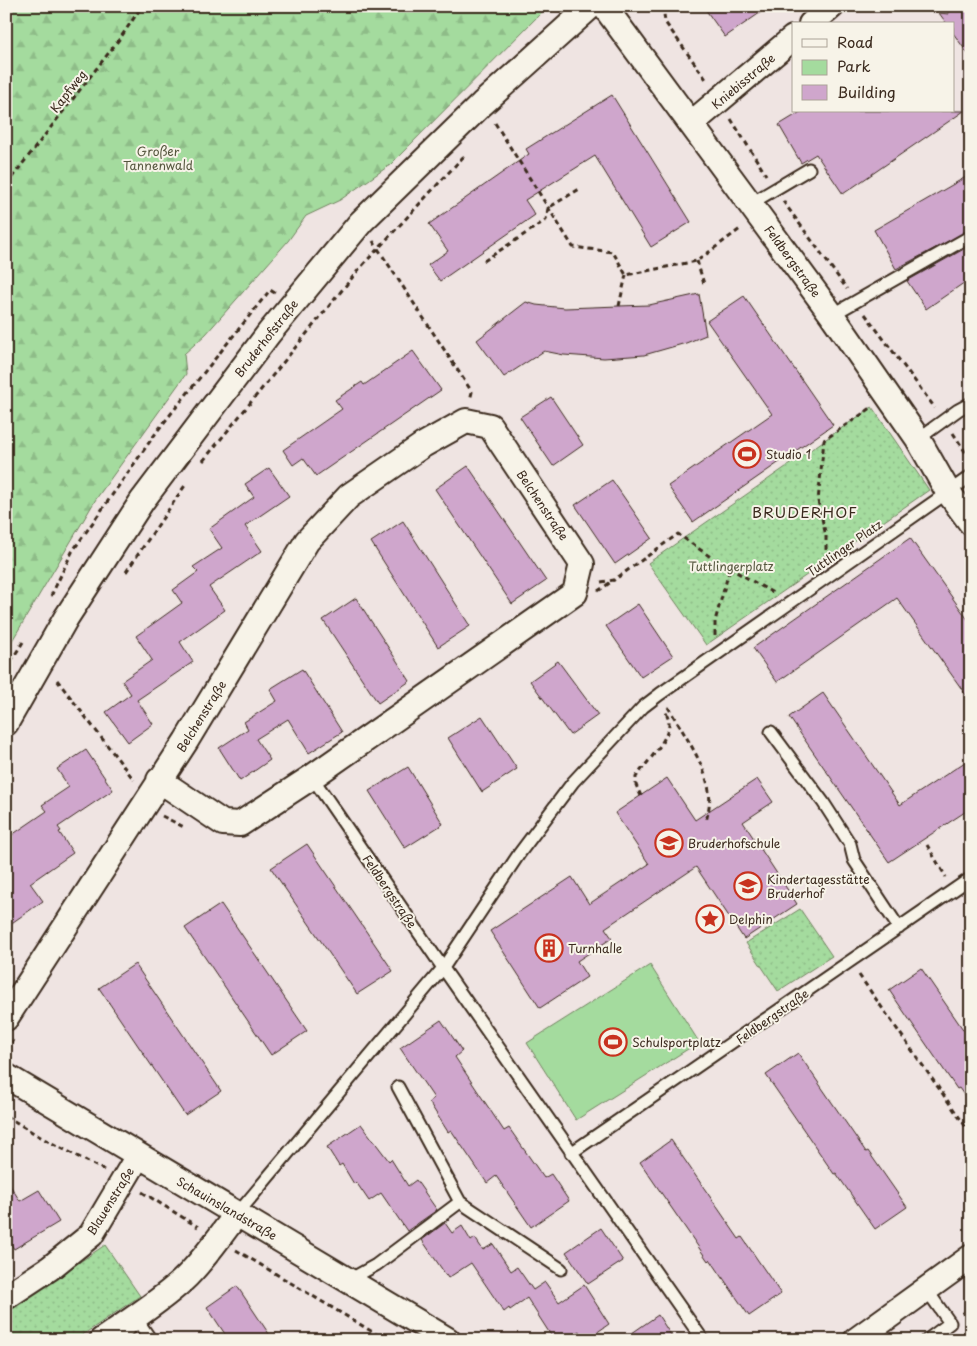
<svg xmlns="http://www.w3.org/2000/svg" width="977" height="1346" viewBox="0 0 977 1346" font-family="'Playpen Sans',sans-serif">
<defs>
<pattern id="green-dots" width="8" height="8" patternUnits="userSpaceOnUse" patternTransform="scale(1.25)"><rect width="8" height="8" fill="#a4db9e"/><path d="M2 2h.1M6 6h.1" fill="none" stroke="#8ebc88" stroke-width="1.8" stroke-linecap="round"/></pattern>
<pattern id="forest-firs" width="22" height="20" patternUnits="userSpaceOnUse" patternTransform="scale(1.25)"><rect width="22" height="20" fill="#a4db9e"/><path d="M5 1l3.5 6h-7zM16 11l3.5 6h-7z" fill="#8ebc88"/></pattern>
</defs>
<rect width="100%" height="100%" fill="#efe4e2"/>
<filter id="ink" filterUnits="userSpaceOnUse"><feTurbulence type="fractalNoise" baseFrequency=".02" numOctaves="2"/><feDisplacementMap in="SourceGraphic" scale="10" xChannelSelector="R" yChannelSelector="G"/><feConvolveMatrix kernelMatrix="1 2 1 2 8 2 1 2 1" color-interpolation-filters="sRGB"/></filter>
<g filter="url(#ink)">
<path fill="url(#green-dots)" stroke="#70825e" d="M 872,407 L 929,490 L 706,645 L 648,563 Z
M 800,909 L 832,956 L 778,991 L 746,943 Z
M 105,1245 L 140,1296 L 75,1340 L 6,1340 L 6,1312 Z"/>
<path fill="url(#forest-firs)" stroke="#70825e" d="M 6,6 L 548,6 L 390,165 L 340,200 L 306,216 L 288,241 L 206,334 L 184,354 L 186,374 L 96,499 L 6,651 Z"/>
<path fill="#a4db9e" stroke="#70825e" d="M 650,965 L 699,1042 L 576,1120 L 527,1043 Z"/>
<path fill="#cfa6cc" stroke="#3b2a1e" d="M 703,6 L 770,6 L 725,37 Z
M 944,6 L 971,6 L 971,58 L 953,33 L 953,24 L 947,24 L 939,13 L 949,14 Z
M 612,95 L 691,222 L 651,247 L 595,156 L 525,200 L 535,215 L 440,281 L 428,265 L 448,251 L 429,224 L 529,154 L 526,149 Z
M 802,111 L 964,111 L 843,194 L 816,154 L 801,163 L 779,125 Z
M 971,174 L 971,229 L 896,269 L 874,230 Z
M 971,245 L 971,278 L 926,309 L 907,281 Z
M 699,294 L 706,335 L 686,343 L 644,355 L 604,358 L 564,355 L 544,351 L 504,377 L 477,340 L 526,302 L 536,305 L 565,308 L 619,306 L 649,305 Z
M 744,296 L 833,425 L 693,522 L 668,486 L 772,414 L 707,321 Z
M 413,351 L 441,390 L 316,476 L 303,458 L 293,465 L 283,450 L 342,409 L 335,400 L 362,382 L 364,385 Z
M 551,397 L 583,445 L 553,466 L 520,417 Z
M 468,466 L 546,581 L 512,604 L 435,489 Z
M 269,468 L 289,496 L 245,526 L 262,551 L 209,587 L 225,610 L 180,642 L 193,662 L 137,700 L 153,724 L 128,742 L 106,712 L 131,694 L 122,681 L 152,660 L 136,636 L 182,603 L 173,590 L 198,572 L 193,567 L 222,548 L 209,529 L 254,497 L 245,484 Z
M 612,480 L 652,538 L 615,564 L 575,505 Z
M 403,521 L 470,626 L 438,647 L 371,542 Z
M 910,538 L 971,624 L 971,702 L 897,598 L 777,682 L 753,648 Z
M 356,598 L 410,681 L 378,703 L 323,620 Z
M 638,604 L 673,656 L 641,677 L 606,626 Z
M 558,661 L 598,715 L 570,735 L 530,681 Z
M 302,669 L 342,732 L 309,753 L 288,719 L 256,739 L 270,760 L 240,781 L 219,748 L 248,729 L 244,722 L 277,701 L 270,689 Z
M 823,693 L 900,805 L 971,758 L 971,808 L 889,862 L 789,717 Z
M 482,716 L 517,769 L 482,792 L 448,738 Z
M 86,750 L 113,790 L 58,827 L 61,831 L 59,832 L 73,853 L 30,883 L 43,901 L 6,927 L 6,839 L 47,811 L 42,805 L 69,787 L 57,769 Z
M 408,767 L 443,824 L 405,848 L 369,791 Z
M 667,778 L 695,820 L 757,779 L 773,802 L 743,822 L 797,904 L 744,939 L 696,867 L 605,928 L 612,938 L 577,961 L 587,977 L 540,1008 L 490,931 L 572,877 L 589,904 L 649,864 L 615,813 Z
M 307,844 L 393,971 L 357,994 L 271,868 Z
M 221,904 L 307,1031 L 271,1055 L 185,928 Z
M 135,964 L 221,1091 L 185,1115 L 99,988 Z
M 921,968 L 971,1041 L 971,1105 L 959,1088 L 957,1089 L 889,990 Z
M 441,1020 L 462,1051 L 455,1057 L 504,1131 L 509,1128 L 544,1178 L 551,1174 L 569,1201 L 531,1227 L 496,1176 L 487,1183 L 451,1130 L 448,1132 L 429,1102 L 434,1098 L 400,1048 Z
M 798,1053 L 866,1152 L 868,1151 L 907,1207 L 875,1229 L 836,1173 L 834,1174 L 766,1075 Z
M 361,1124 L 389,1161 L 391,1159 L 408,1186 L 416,1180 L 437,1210 L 407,1231 L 381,1193 L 369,1201 L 356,1182 L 354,1184 L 342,1164 L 339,1166 L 327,1147 Z
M 671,1140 L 739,1239 L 742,1237 L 781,1294 L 749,1316 L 710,1259 L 708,1261 L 640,1162 Z
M 6,1179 L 20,1201 L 39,1190 L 59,1222 L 14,1249 L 6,1237 Z
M 445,1223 L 452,1233 L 462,1226 L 471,1241 L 475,1238 L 483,1250 L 493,1244 L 511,1271 L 517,1267 L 533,1290 L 545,1282 L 559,1302 L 584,1285 L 609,1324 L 586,1340 L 579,1331 L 565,1340 L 554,1340 L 527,1298 L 510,1310 L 509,1308 L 504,1312 L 471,1263 L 448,1278 L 422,1240 Z
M 601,1228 L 623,1261 L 588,1284 L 566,1252 Z
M 237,1286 L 273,1340 L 229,1340 L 207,1307 Z
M 658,1315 L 674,1340 L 622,1340 Z"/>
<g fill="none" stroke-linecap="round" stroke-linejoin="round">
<g stroke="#3b2a1e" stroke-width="15">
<path id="lane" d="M 750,204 L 809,169
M 832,315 L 971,236
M 918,439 L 958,410 L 971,403
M 771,732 L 823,802 L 850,844 L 854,860 L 899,928
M 312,777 L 443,968 L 703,1340
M 571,1153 L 971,878
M 460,1202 L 561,1269
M 238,1213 L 443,968 L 519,854 L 573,782 L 643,707 L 660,694 L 971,476
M 349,1280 L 376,1265 L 460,1202 L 398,1087
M 926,1289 L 950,1323 L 927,1340
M 135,1317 L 151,1340"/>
</g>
<g stroke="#3b2a1e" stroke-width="28">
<path id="street" d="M 604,6 L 832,315 L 918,439 L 948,492 L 971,523
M 811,24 L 832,6
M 692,123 L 793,38
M 6,723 L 66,618 L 142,501 L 269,333 L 361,222 L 482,104 L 591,6
M 6,1018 L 186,741 L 307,541 L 349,496 L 423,445 L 466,421 L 490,426 L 582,564 L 575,593 L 312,777 L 240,824 L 223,823 L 159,780
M 6,1076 L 448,1340
M 6,1297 L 50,1268 L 91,1235 L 138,1156
M 102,1340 C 129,1321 158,1303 182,1281 C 203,1262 220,1235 238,1213
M 856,1340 L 971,1257"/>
</g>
<path stroke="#3b2a1e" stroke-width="3" stroke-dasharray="5 4" stroke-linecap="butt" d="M 663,6 L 665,22 L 708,82
M 731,119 L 766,175
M 495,123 L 573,247 L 613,252 L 626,275 L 697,261 L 740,229
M 6,185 L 121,37 L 142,6
M 783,201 L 847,289
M 373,241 L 472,392 L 470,400
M 484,261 L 546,220 L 548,208 L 581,188
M 697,261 L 704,284
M 619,306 L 626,275
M 865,314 L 935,408
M 953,433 L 970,459
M 203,461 L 360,268 L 464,156
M 826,559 L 826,536 L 818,501 L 824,440 L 871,408
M 126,572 L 186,484
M 601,582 L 614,580 L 678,534 L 712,558 L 775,594
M 598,591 L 614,580
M 51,596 L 72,552 L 158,430 L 270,290 L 275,293
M 715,636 L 715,621 L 730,568
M 6,669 L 23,642
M 57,680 L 134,780
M 668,707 C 682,731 705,763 709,791 C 711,802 708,812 706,822
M 6,754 L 11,746
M 641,796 L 636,785 L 636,777 C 645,764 670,739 669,722 C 669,719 667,714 665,711
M 162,816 L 186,828
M 927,845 L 946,877
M 859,975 L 971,1134
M 6,1050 L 13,1040
M 6,1116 L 42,1138 L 104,1170
M 142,1192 L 198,1227
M 236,1250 L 386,1340
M 962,1314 L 971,1308"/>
<use href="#lane" stroke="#f7f3e8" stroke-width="11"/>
<use href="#street" stroke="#f7f3e8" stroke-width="24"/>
</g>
</g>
<defs>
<g id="stadium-ring" transform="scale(1.4375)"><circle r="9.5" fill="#f7f3e8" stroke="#c8321e" stroke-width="1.5"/><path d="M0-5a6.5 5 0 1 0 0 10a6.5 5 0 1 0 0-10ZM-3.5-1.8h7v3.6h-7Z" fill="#c8321e"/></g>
<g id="school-ring" transform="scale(1.4375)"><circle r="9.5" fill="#f7f3e8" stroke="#c8321e" stroke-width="1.5"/><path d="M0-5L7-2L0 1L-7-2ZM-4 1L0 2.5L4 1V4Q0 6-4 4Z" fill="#c8321e"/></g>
<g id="sight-ring" transform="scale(1.4375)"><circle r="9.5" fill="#f7f3e8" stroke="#c8321e" stroke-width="1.5"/><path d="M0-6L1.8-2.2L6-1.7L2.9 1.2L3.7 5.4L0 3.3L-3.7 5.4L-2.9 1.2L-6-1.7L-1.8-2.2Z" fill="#c8321e"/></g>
<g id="building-ring" transform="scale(1.4375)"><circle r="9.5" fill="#f7f3e8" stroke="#c8321e" stroke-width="1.5"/><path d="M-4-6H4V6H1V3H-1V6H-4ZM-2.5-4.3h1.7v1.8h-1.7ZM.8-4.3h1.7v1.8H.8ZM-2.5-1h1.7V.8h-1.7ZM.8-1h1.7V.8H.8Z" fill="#c8321e"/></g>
</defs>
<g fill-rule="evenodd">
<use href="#stadium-ring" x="747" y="454"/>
<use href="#school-ring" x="669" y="843"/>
<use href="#school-ring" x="748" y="886"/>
<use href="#sight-ring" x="710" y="919"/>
<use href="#building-ring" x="549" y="948"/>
<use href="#stadium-ring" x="613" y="1042"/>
</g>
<g text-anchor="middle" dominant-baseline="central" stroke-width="4" stroke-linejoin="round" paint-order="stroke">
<g font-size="12" fill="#3b2a1e" stroke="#f7f3e8">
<text transform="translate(743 81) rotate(-40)">Kniebisstraße</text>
<text transform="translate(68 91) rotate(-52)">Kapfweg</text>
<text transform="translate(793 261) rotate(54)">Feldbergstraße</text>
<text transform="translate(266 338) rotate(-52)">Bruderhofstraße</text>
<text transform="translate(543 505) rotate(56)">Belchenstraße</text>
<text transform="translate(844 548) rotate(-35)">Tuttlinger Platz</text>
<text transform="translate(201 716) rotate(-58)">Belchenstraße</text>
<text transform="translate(390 891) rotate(56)">Feldbergstraße</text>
<text transform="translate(772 1016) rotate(-35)">Feldbergstraße</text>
<text transform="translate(110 1201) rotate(-58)">Blauenstraße</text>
<text transform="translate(227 1208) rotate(30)">Schauinslandstraße</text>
</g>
<g font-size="12" fill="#55563e" stroke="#f7f3e8">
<text x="158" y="151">Großer<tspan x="158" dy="14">Tannenwald</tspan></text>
<text x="731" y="566">Tuttlingerplatz</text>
</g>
<g font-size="12" fill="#3b2a1e" stroke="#f7f3e8" text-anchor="start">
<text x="766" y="454">Studio 1</text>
<text x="688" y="843">Bruderhofschule</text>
<text x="767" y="879">Kindertagesstätte<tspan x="767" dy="14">Bruderhof</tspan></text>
<text x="729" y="919">Delphin</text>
<text x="568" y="948">Turnhalle</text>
<text x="632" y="1042">Schulsportplatz</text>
</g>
<g font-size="15" letter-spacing="1" fill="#3b2a1e" stroke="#f7f3e8">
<text x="805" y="511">BRUDERHOF</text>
</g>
</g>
<rect width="977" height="1346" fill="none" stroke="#f7f3e8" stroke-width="25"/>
<rect x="12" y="12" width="952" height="1321" fill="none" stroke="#3b2a1e" stroke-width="2" filter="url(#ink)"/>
<rect x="792" y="22" width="162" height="90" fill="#f7f3e8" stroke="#aca397"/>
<rect x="802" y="39" width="25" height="8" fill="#f7f3e8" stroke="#aca397"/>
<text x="837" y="48" font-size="15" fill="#3b2a1e">Road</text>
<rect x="802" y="60" width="25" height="15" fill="#a4db9e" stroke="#aca397"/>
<text x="837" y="72" font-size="15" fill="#3b2a1e">Park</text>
<rect x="802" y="85" width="25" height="15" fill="#cfa6cc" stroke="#aca397"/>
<text x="837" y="98" font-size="15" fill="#3b2a1e">Building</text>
</svg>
